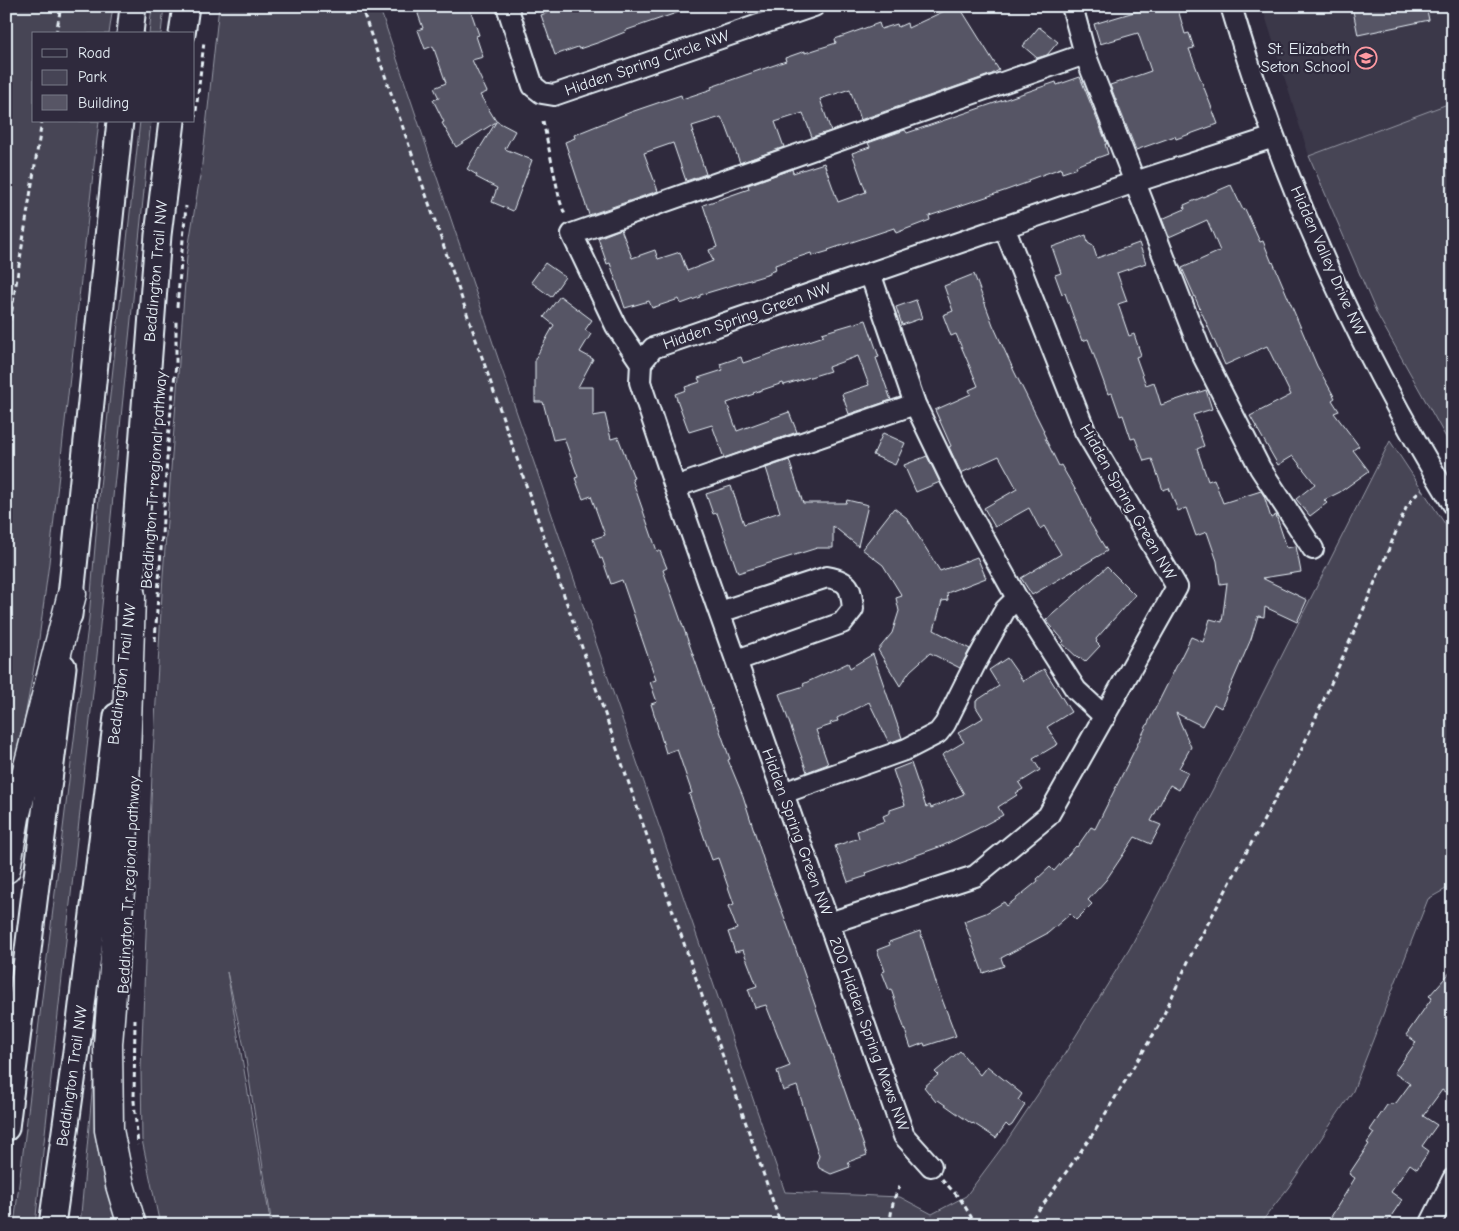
<svg xmlns="http://www.w3.org/2000/svg" width="1459" height="1231" viewBox="0 0 1459 1231" font-family="'Comic Neue',sans-serif">
<rect width="100%" height="100%" fill="#2f2a3d"/>
<filter id="ink" filterUnits="userSpaceOnUse"><feTurbulence type="fractalNoise" baseFrequency=".02" numOctaves="2"/><feDisplacementMap in="SourceGraphic" scale="10" xChannelSelector="R" yChannelSelector="G"/><feConvolveMatrix kernelMatrix="1 2 1 2 8 2 1 2 1" color-interpolation-filters="sRGB"/></filter>
<g filter="url(#ink)">
<path fill="#3b3749" d="M 1262,6 L 1453,6 L 1453,102 L 1309,156 Z"/>
<path fill="#464455" stroke="#979aa6" d="M 6,6 L 113,6 L 109,34 L 34,34 L 34,121 L 99,121 L 49,563 L 39,639 L 23,728 L 6,805 Z
M 152,6 L 164,6 L 161,34 L 149,34 Z
M 219,6 L 379,6 L 499,361 L 785,1192 L 900,1197 L 932,1214 L 966,1196 L 1006,1142 L 1064,1055 L 1130,948 L 1260,699 L 1390,441 L 1453,536 L 1453,885 L 1428,899 L 1353,1091 L 1288,1188 L 1259,1225 L 272,1225 L 244,1047 L 227,972 L 271,1225 L 160,1225 L 142,1140 L 141,1069 L 152,774 L 163,575 L 187,256 L 202,164 Z
M 1453,102 L 1453,450 L 1377,314 L 1309,156 Z
M 140,121 L 151,121 L 96,665 L 35,1225 L 14,1225 L 89,618 L 100,487 Z
M 103,1081 L 121,1225 L 80,1225 L 93,1082 Z"/>
<path fill="#575565" stroke="#e8f1f8" d="M 422,6 L 469,6 L 479,35 L 476,36 L 483,57 L 472,60 L 487,92 L 480,95 L 496,121 L 515,131 L 505,149 L 532,160 L 513,211 L 492,202 L 497,188 L 476,177 L 477,175 L 467,169 L 496,122 L 456,147 L 442,123 L 444,122 L 433,100 L 439,98 L 434,88 L 446,83 L 433,46 L 425,49 L 418,30 L 423,28 L 418,14 Z
M 565,6 L 688,6 L 688,9 L 624,31 L 625,32 L 600,42 L 579,49 L 578,47 L 555,55 L 541,15 Z
M 955,6 L 959,6 L 999,70 L 992,74 L 860,120 L 850,89 L 820,99 L 831,131 L 812,137 L 803,113 L 775,122 L 784,147 L 740,163 L 725,123 L 724,123 L 721,117 L 692,126 L 694,132 L 692,132 L 706,174 L 686,181 L 673,143 L 644,153 L 658,191 L 589,215 L 565,142 L 575,138 L 574,135 L 631,112 L 681,95 L 682,99 L 712,89 L 711,87 L 786,61 L 785,58 L 805,51 L 805,53 L 836,43 L 835,39 L 879,23 L 881,29 L 897,24 L 898,27 L 907,23 L 908,28 Z
M 1154,6 L 1177,6 L 1185,34 L 1189,33 L 1194,48 L 1189,49 L 1218,124 L 1176,139 L 1175,136 L 1136,150 L 1110,85 L 1151,71 L 1138,33 L 1100,44 L 1094,24 Z
M 1352,6 L 1426,6 L 1429,20 L 1358,35 Z
M 1039,27 L 1058,42 L 1047,55 L 1037,58 L 1023,46 Z
M 1080,77 L 1107,144 L 1105,144 L 1108,154 L 1083,163 L 1076,166 L 1077,168 L 1062,173 L 1061,168 L 1028,180 L 1029,182 L 1004,191 L 929,216 L 930,220 L 896,233 L 894,228 L 828,250 L 829,251 L 812,256 L 811,253 L 775,265 L 776,270 L 770,272 L 770,274 L 700,295 L 700,297 L 681,304 L 679,299 L 652,308 L 649,301 L 625,308 L 610,263 L 607,264 L 598,238 L 621,229 L 632,258 L 655,250 L 658,259 L 680,252 L 687,271 L 713,261 L 709,250 L 717,247 L 703,205 L 749,189 L 748,185 L 792,169 L 793,173 L 824,163 L 838,202 L 866,192 L 852,153 L 870,147 L 868,143 L 905,130 L 907,133 L 1056,82 L 1057,85 Z
M 1231,185 L 1243,210 L 1245,209 L 1260,242 L 1263,241 L 1272,263 L 1273,262 L 1317,366 L 1335,398 L 1332,400 L 1339,411 L 1334,413 L 1359,446 L 1353,450 L 1369,471 L 1340,492 L 1324,500 L 1327,503 L 1310,516 L 1296,499 L 1315,484 L 1293,456 L 1278,465 L 1250,416 L 1291,395 L 1267,346 L 1225,365 L 1182,268 L 1220,251 L 1207,220 L 1169,237 L 1162,219 L 1185,209 L 1184,205 Z
M 1086,235 L 1088,243 L 1093,246 L 1097,258 L 1139,243 L 1146,263 L 1117,273 L 1127,301 L 1118,304 L 1129,336 L 1134,334 L 1141,355 L 1136,357 L 1146,385 L 1154,382 L 1161,405 L 1206,390 L 1212,409 L 1193,415 L 1204,446 L 1197,449 L 1208,481 L 1214,479 L 1223,503 L 1261,491 L 1264,496 L 1271,518 L 1276,515 L 1287,548 L 1296,546 L 1301,572 L 1262,578 L 1307,600 L 1297,622 L 1265,607 L 1264,617 L 1258,616 L 1251,639 L 1221,708 L 1214,704 L 1202,726 L 1176,713 L 1191,747 L 1179,768 L 1188,772 L 1179,790 L 1170,785 L 1151,821 L 1161,825 L 1151,844 L 1135,837 L 1106,880 L 1088,900 L 1092,904 L 1076,920 L 1070,914 L 1048,933 L 1001,958 L 1004,966 L 983,973 L 964,921 L 986,913 L 1004,902 L 1007,906 L 1038,881 L 1037,879 L 1050,867 L 1054,871 L 1076,846 L 1077,847 L 1091,827 L 1095,829 L 1191,637 L 1203,642 L 1210,619 L 1222,622 L 1227,583 L 1220,584 L 1217,561 L 1207,532 L 1196,536 L 1186,508 L 1178,511 L 1169,488 L 1163,490 L 1152,459 L 1144,461 L 1135,438 L 1131,439 L 1123,415 L 1120,416 L 1112,393 L 1108,394 L 1088,339 L 1082,341 L 1065,293 L 1062,294 L 1055,275 L 1061,273 L 1052,247 Z
M 545,263 L 565,277 L 551,297 L 531,282 Z
M 974,274 L 993,325 L 1014,371 L 1044,431 L 1043,432 L 1046,438 L 1045,438 L 1059,466 L 1061,465 L 1079,496 L 1090,520 L 1089,521 L 1107,551 L 1032,595 L 1021,578 L 1061,554 L 1044,526 L 1040,529 L 1029,508 L 995,527 L 984,508 L 1017,489 L 999,456 L 961,473 L 949,447 L 951,446 L 935,410 L 971,394 L 969,390 L 978,386 L 956,334 L 951,336 L 943,315 L 953,311 L 944,286 Z
M 560,296 L 592,320 L 585,330 L 591,334 L 580,352 L 593,359 L 578,387 L 593,387 L 593,416 L 605,414 L 611,439 L 618,437 L 634,478 L 632,479 L 657,551 L 660,551 L 667,568 L 663,570 L 730,759 L 728,760 L 743,796 L 767,871 L 788,927 L 867,1155 L 848,1162 L 850,1167 L 831,1174 L 819,1168 L 817,1161 L 819,1156 L 797,1086 L 783,1091 L 777,1071 L 790,1066 L 766,1005 L 755,1008 L 748,989 L 757,986 L 743,950 L 735,952 L 728,932 L 737,929 L 728,906 L 734,904 L 718,858 L 712,860 L 689,794 L 692,793 L 677,749 L 666,753 L 651,704 L 657,702 L 650,682 L 656,680 L 622,580 L 611,584 L 602,558 L 600,559 L 593,539 L 605,535 L 591,496 L 583,499 L 575,478 L 578,477 L 564,438 L 553,440 L 543,402 L 535,402 L 535,359 L 554,325 L 544,317 Z
M 916,300 L 922,318 L 902,325 L 896,307 Z
M 866,320 L 879,357 L 876,358 L 891,400 L 849,414 L 842,394 L 869,385 L 858,356 L 828,367 L 830,371 L 784,385 L 783,383 L 753,393 L 754,394 L 727,403 L 737,431 L 789,412 L 797,432 L 724,458 L 712,425 L 689,432 L 675,394 L 686,390 L 685,387 L 700,382 L 698,378 L 723,370 L 720,364 L 741,357 L 743,363 L 824,336 L 822,333 Z
M 883,433 L 905,443 L 895,465 L 873,455 Z
M 927,456 L 940,482 L 916,492 L 904,465 Z
M 789,460 L 803,503 L 846,503 L 847,500 L 868,505 L 858,546 L 833,526 L 833,548 L 817,548 L 738,573 L 717,513 L 713,514 L 706,494 L 731,486 L 744,524 L 780,512 L 766,468 Z
M 894,508 L 907,518 L 940,571 L 977,557 L 986,578 L 947,593 L 948,600 L 942,601 L 934,630 L 970,649 L 960,668 L 930,653 L 910,671 L 900,686 L 878,650 L 892,633 L 899,611 L 896,598 L 902,596 L 883,565 L 862,549 Z
M 1107,567 L 1135,595 L 1096,639 L 1097,641 L 1096,642 L 1100,646 L 1085,662 L 1080,658 L 1079,659 L 1062,643 L 1064,641 L 1046,620 Z
M 873,654 L 902,738 L 889,743 L 869,702 L 837,718 L 838,721 L 830,723 L 831,725 L 816,730 L 828,764 L 807,772 L 779,694 L 804,686 L 803,684 L 848,663 L 850,668 Z
M 1007,658 L 1023,681 L 1044,669 L 1071,712 L 1047,727 L 1058,744 L 1033,759 L 1040,770 L 1019,783 L 1023,789 L 1016,793 L 1017,795 L 998,807 L 1003,815 L 977,829 L 942,846 L 866,873 L 867,876 L 848,882 L 835,846 L 859,838 L 857,831 L 885,821 L 883,816 L 890,813 L 890,810 L 905,805 L 893,770 L 911,763 L 926,807 L 930,805 L 931,808 L 964,794 L 942,755 L 964,742 L 958,733 L 983,718 L 976,707 L 976,701 L 999,686 L 989,670 Z
M 920,931 L 937,986 L 956,1036 L 925,1046 L 924,1043 L 911,1048 L 891,989 L 889,990 L 882,972 L 885,971 L 877,950 L 890,945 L 889,942 Z
M 1453,969 L 1453,1097 L 1442,1090 L 1423,1116 L 1437,1125 L 1422,1146 L 1429,1151 L 1417,1169 L 1410,1164 L 1391,1192 L 1402,1200 L 1385,1225 L 1326,1225 L 1355,1178 L 1349,1174 L 1369,1144 L 1367,1143 L 1374,1133 L 1370,1130 L 1387,1105 L 1396,1103 L 1410,1084 L 1394,1073 L 1416,1042 L 1406,1035 L 1432,998 L 1429,996 Z
M 960,1051 L 980,1075 L 987,1066 L 1022,1094 L 1018,1100 L 1025,1105 L 1012,1125 L 1009,1127 L 1006,1124 L 996,1138 L 973,1123 L 972,1124 L 938,1100 L 936,1102 L 924,1087 L 938,1075 L 935,1072 Z"/>
<g fill="none" stroke-linecap="round" stroke-linejoin="round">
<g stroke="#e8f1f8" stroke-width="24">
<path id="minor" d="M 507,6 L 533,86 L 542,93 L 554,95 L 814,6
M 1072,6 L 1085,54 L 1201,352 L 1260,468 L 1313,549
M 1231,6 C 1282,181 1358,349 1453,504
M 870,273 L 915,404 L 952,481 L 1017,598 L 1076,690 L 1105,717
M 641,363 L 616,326 L 572,234 L 1085,54
M 675,487 L 915,404
M 720,612 L 827,577 C 850,581 851,588 853,609 L 842,623 L 737,660
M 783,793 L 907,749 L 938,733 L 945,724 L 974,666 L 1005,610 L 1017,598
M 829,923 L 975,876 L 1048,816 L 1177,587 L 1085,431 L 1004,227
M 931,1166 L 904,1136 L 675,487 L 640,382 L 641,363 L 653,348 L 1135,182 L 1274,137
M 1430,1225 L 1453,1179"/>
</g>
<g stroke="#e8f1f8" stroke-width="29">
<path id="major" d="M 130,34 L 133,6
M 182,34 L 186,6
M 69,615 L 120,121
M 129,617 L 158,235 L 172,121
M 6,1128 L 63,667
M 52,1225 L 79,1030 L 117,716"/>
</g>
<g stroke="#e8f1f8" stroke-width="31">
<path id="highway" d="M 131,596 L 123,853 L 108,1044 L 109,1130 L 120,1185 L 132,1225
M 6,869 L 15,817 L 72,594"/>
</g>
<path stroke="#e8f1f8" stroke-width="3" stroke-dasharray="5 4" stroke-linecap="butt" d="M 361,6 L 781,1225
M 56,34 L 61,6
M 195,120 L 204,42
M 543,121 L 560,201 L 565,215
M 177,307 L 186,206
M 6,347 L 42,121
M 155,641 L 169,428 L 176,364 L 176,318
M 135,1019 L 134,1101 L 138,1145
M 942,1179 L 961,1200 L 976,1225
M 889,1225 C 892,1212 892,1198 900,1187
M 1027,1225 L 1045,1202 L 1095,1131 L 1159,1025 L 1192,953 L 1300,753 L 1357,625 L 1406,508 L 1415,496 L 1422,490"/>
<use href="#minor" stroke="#2f2a3d" stroke-width="20"/>
<use href="#major" stroke="#2f2a3d" stroke-width="25"/>
<use href="#highway" stroke="#2f2a3d" stroke-width="28"/>
</g>
</g>
<defs>
<g id="school-ring" transform="scale(1.125)"><circle r="9.5" fill="#2f2a3d" stroke="#ff9aa2" stroke-width="1.5"/><path d="M0-5L7-2L0 1L-7-2ZM-4 1L0 2.5L4 1V4Q0 6-4 4Z" fill="#ff9aa2"/></g>
</defs>
<g fill-rule="evenodd">
<use href="#school-ring" x="1366" y="58"/>
</g>
<g text-anchor="middle" dominant-baseline="central" stroke-width="4.5" stroke-linejoin="round" paint-order="stroke">
<g font-size="16" fill="#e8f1f8" stroke="#2f2a3d" text-anchor="end">
<text x="1350" y="49">St. Elizabeth<tspan x="1350" dy="18">Seton School</tspan></text>
</g>
<g font-size="16" fill="#e8f1f8" stroke="#2f2a3d">
<text transform="translate(647 63) rotate(-19)">Hidden Spring Circle NW</text>
<text transform="translate(1328 261) rotate(66)">Hidden Valley Drive NW</text>
<text transform="translate(156 271) rotate(-85)">Beddington Trail NW</text>
<text transform="translate(747 316) rotate(-19)">Hidden Spring Green NW</text>
<text transform="translate(154 480) rotate(-86)">Beddington Tr regional pathway</text>
<text transform="translate(1128 502) rotate(60)">Hidden Spring Green NW</text>
<text transform="translate(122 674) rotate(-83)">Beddington Trail NW</text>
<text transform="translate(797 832) rotate(70)">Hidden Spring Green NW</text>
<text transform="translate(129 885) rotate(-87)">Beddington Tr regional pathway</text>
<text transform="translate(869 1034) rotate(70)">200 Hidden Spring Mews NW</text>
<text transform="translate(72 1076) rotate(-82)">Beddington Trail NW</text>
</g>
</g>
<rect width="1459" height="1231" fill="none" stroke="#2f2a3d" stroke-width="25"/>
<rect x="12" y="12" width="1434" height="1206" fill="none" stroke="#e8f1f8" stroke-width="2" filter="url(#ink)"/>
<rect x="32" y="32" width="162" height="90" fill="#2f2a3d" stroke="#797a88"/>
<rect x="42" y="49" width="25" height="8" fill="#2f2a3d" stroke="#797a88"/>
<text x="78" y="58" font-size="15" fill="#e8f1f8">Road</text>
<rect x="42" y="70" width="25" height="15" fill="#464455" stroke="#797a88"/>
<text x="78" y="82" font-size="15" fill="#e8f1f8">Park</text>
<rect x="42" y="95" width="25" height="15" fill="#575565" stroke="#797a88"/>
<text x="78" y="108" font-size="15" fill="#e8f1f8">Building</text>
</svg>
